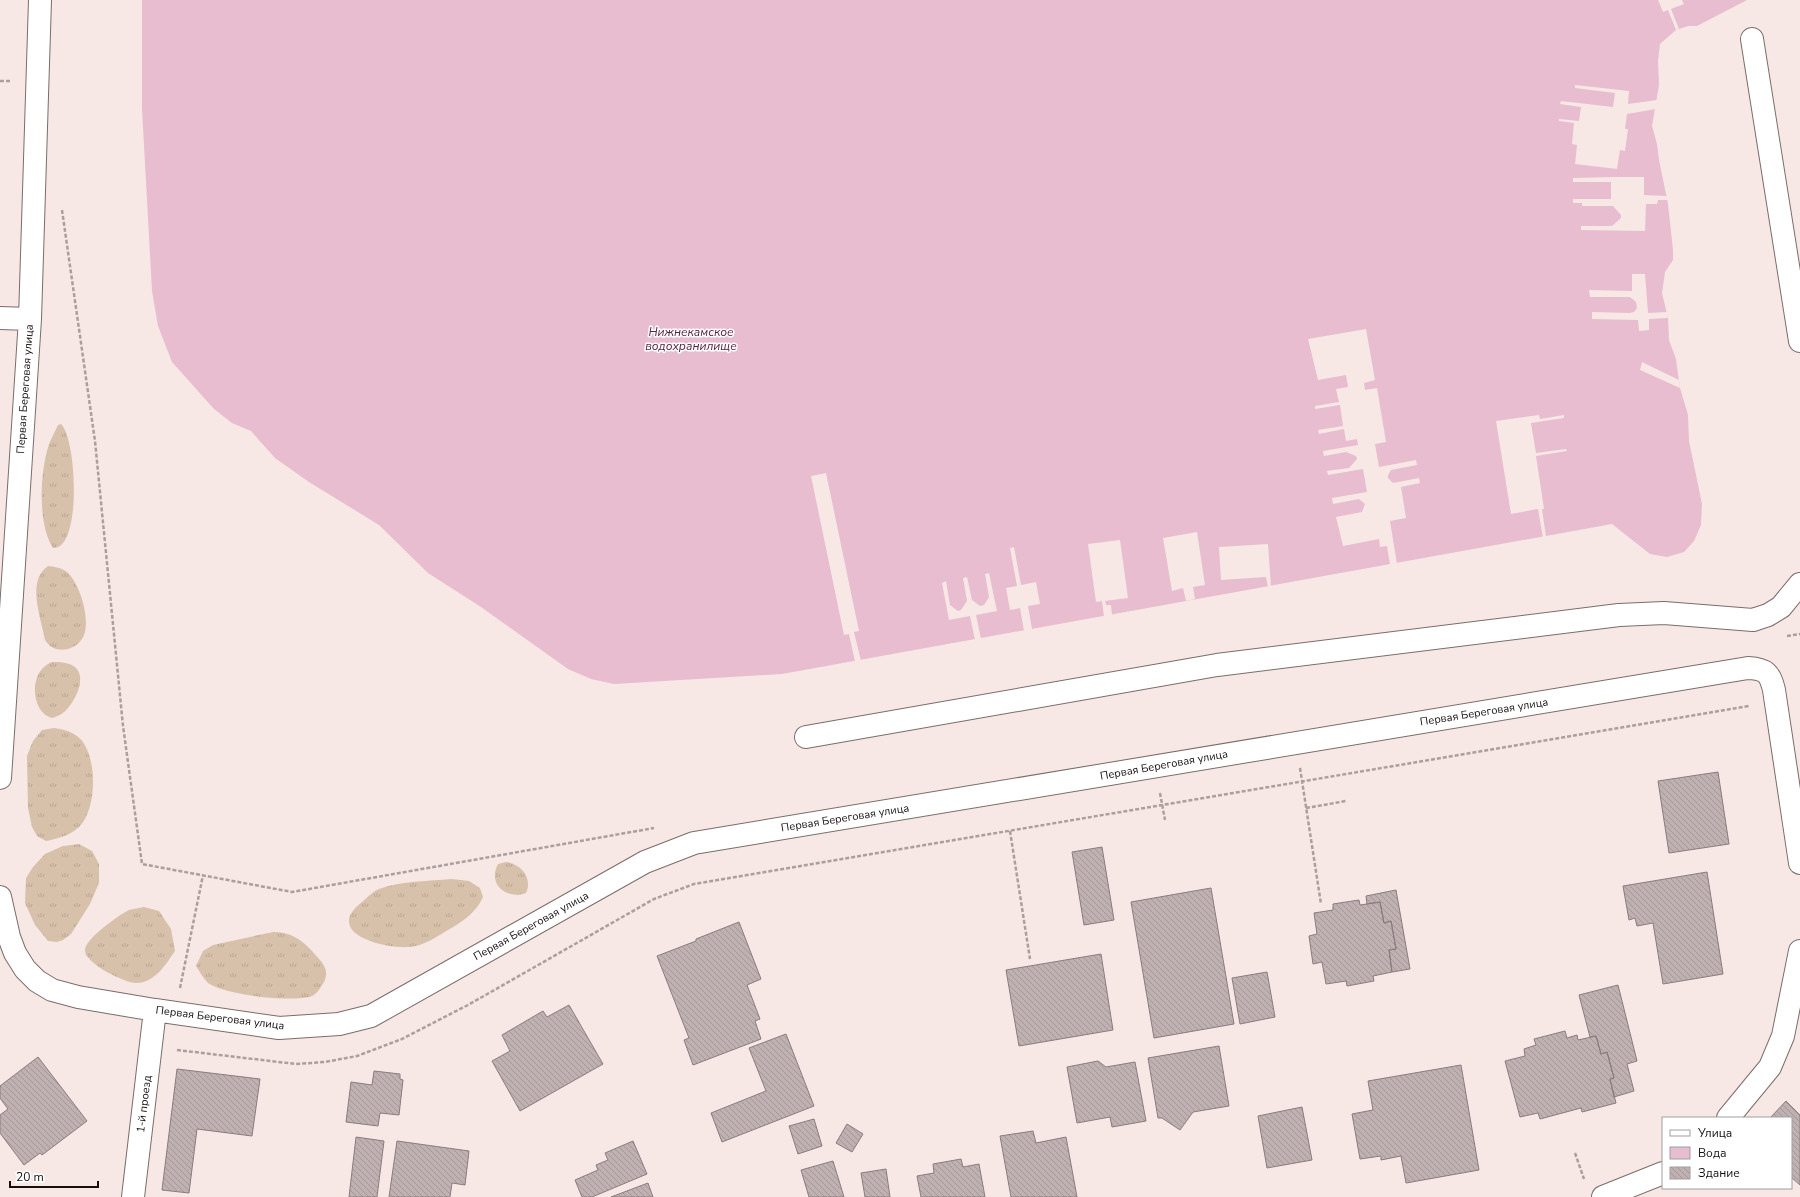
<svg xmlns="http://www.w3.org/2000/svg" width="1800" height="1197" viewBox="0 0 1800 1197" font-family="'Nunito Sans',sans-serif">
<defs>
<pattern id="grass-tufts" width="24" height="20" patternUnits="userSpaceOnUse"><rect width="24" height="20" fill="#d8c1ab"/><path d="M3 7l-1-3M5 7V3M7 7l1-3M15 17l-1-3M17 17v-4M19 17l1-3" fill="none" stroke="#b8a592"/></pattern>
<pattern id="building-back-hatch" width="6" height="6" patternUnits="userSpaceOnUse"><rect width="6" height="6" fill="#bfb1b2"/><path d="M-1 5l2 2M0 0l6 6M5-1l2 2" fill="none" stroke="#a39798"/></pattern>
</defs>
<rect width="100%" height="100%" fill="#f7e8e6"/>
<path fill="url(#grass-tufts)" d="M 61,424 C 77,439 82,550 53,548 C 38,525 40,477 47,451 C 49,442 54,434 58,425 Z
M 48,566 C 55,567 63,568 68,573 C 80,585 89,615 85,632 C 81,650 55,657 45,640 C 41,618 26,581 48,566 Z
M 52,662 C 59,662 70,662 76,668 C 86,678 76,699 68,708 C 64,713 59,716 52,718 C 33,713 29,680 44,667 C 46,665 49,663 52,662 Z
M 54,728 C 62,729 70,731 77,736 C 98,751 98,809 79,827 C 71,835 57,839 46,841 L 37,836 L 32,827 L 28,808 L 27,756 L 33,741 L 42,730 Z
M 79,844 L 92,851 L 99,864 L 99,883 L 90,904 L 71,934 L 63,940 L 57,942 L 48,941 L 35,925 L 25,903 L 26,878 L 33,867 L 45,854 L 63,846 Z
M 506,862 C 521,864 533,878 526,893 C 507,900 487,885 498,864 Z
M 452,879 L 469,881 L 480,888 L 483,897 C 476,913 462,922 448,930 C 436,937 424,946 409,947 C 384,949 322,933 362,902 C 367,898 373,891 379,889 C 402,881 428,881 452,879 Z
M 144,907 L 159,911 L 171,929 L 175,951 C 166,964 155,983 136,983 C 125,983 84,963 85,950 C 85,939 119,915 129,910 C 134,909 139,908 144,907 Z
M 273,932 C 290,932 301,939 312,951 C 316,956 323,962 325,968 C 327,973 326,978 324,982 C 321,987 317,994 312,996 C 294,1003 224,995 208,983 C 203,978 200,972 196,966 L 203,951 L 213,945 Z"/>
<path fill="#e7bdcf" d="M 142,0 L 1747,0 L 1697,26 L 1688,26 L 1676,30 L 1660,44 L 1658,61 L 1659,85 L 1652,126 L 1657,144 L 1659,160 L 1668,204 L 1673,250 L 1673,260 L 1665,272 L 1662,293 L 1668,318 L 1669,340 L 1676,359 L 1680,388 L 1688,415 L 1689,441 L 1702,504 L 1701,525 L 1694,541 L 1684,552 L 1667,557 L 1650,554 L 1612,524 L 782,674 L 614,684 L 591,679 L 568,669 L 481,607 L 428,573 L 379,525 L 309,482 L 275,458 L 251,431 L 232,423 L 214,409 L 172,362 L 158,326 L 152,291 L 142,109 Z"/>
<path fill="#f7e8e6" d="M 1658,0 L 1682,0 L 1684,4 L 1671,9 L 1679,29 L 1676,30 L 1668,10 L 1663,12 Z
M 1575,85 L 1629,91 L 1628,104 L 1657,100 L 1656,109 L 1627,114 L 1625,129 L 1628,129 L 1625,151 L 1620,150 L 1617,169 L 1575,164 L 1577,145 L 1572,144 L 1574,123 L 1559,121 L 1559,119 L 1579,121 L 1581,107 L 1560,104 L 1561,101 L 1613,107 L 1615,93 L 1575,88 Z
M 1612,177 L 1644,177 L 1644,195 L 1668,196 L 1669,200 L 1658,200 L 1657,204 L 1646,204 L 1645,231 L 1581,230 L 1581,226 L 1612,226 L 1621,218 L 1621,215 L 1613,206 L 1582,206 L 1582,203 L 1573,203 L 1573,199 L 1611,199 L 1611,182 L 1573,182 L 1573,178 Z
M 1632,274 L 1645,274 L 1648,313 L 1667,312 L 1668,318 L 1649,319 L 1649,330 L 1639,331 L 1638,320 L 1592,319 L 1592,312 L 1629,313 L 1634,312 L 1637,308 L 1636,302 L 1630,297 L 1590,297 L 1589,290 L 1632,291 Z
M 1366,329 L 1375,380 L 1364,383 L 1365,390 L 1377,388 L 1386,442 L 1375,444 L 1379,467 L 1416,460 L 1417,465 L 1391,470 L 1388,475 L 1388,478 L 1393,483 L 1419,478 L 1420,483 L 1401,487 L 1406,518 L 1390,521 L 1397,564 L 1390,565 L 1387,546 L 1380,547 L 1379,539 L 1343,546 L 1336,517 L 1362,512 L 1365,504 L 1359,499 L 1333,504 L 1332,498 L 1367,492 L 1363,469 L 1328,475 L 1327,471 L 1349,468 L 1357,459 L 1356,456 L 1346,452 L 1324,456 L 1323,451 L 1358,445 L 1357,439 L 1346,441 L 1344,429 L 1319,434 L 1318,430 L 1343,426 L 1340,405 L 1315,409 L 1315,406 L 1339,402 L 1336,389 L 1348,387 L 1346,375 L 1318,380 L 1308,339 Z
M 1642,362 L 1679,380 L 1680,388 L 1640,370 Z
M 1539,415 L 1540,419 L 1564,415 L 1564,418 L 1531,423 L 1536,453 L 1566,449 L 1567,451 L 1536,456 L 1544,509 L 1542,509 L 1546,537 L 1543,538 L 1538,509 L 1511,514 L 1496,421 Z
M 826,473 L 859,631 L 854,632 L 861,661 L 855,662 L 849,634 L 844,635 L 811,476 Z
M 1197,532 L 1205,585 L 1193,587 L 1195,599 L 1186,601 L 1183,588 L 1172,591 L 1163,538 Z
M 1120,540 L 1128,598 L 1105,601 L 1106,605 L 1111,605 L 1112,615 L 1104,617 L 1102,601 L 1096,602 L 1088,544 Z
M 1268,544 L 1271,587 L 1268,587 L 1266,577 L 1221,580 L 1219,547 Z
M 1014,547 L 1021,585 L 1036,582 L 1040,604 L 1028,606 L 1032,629 L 1024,631 L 1020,608 L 1010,610 L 1006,588 L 1017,586 L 1010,548 Z
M 989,573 L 997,611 L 976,615 L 981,639 L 975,640 L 970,616 L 949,620 L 942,583 L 946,581 L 950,605 L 958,611 L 961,610 L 967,601 L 963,578 L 967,577 L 972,600 L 980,606 L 984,605 L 989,597 L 985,574 Z"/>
<path fill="url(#building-back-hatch)" stroke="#8a7c7e" d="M 1718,772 L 1729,844 L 1669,853 L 1658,781 Z
M 1102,847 L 1114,920 L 1084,925 L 1072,852 Z
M 1707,872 L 1723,974 L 1663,984 L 1653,923 L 1637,926 L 1635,918 L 1629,920 L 1623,886 Z
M 1211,888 L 1234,1024 L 1154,1038 L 1131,902 Z
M 1396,890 L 1410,969 L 1392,972 L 1389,950 L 1396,949 L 1391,921 L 1384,923 L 1380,902 L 1367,904 L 1366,896 Z
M 1359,900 L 1360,905 L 1380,902 L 1384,923 L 1391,921 L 1396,949 L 1389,950 L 1392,972 L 1373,976 L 1374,981 L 1347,986 L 1346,981 L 1326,984 L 1322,962 L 1313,964 L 1309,936 L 1317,934 L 1314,913 L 1333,910 L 1333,904 Z
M 739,922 L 761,979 L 747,985 L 760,1019 L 755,1021 L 761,1039 L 693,1065 L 684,1040 L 689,1038 L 657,956 L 696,941 L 696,939 Z
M 1101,954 L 1113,1030 L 1019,1046 L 1006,970 Z
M 1267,972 L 1275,1017 L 1240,1024 L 1232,978 Z
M 1618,985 L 1637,1061 L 1627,1064 L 1634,1091 L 1614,1097 L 1610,1079 L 1614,1078 L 1607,1052 L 1601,1054 L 1596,1036 L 1590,1037 L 1579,995 Z
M 569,1005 L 603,1064 L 520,1111 L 492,1061 L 510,1051 L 502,1035 L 543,1011 L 547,1017 Z
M 1565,1031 L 1567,1038 L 1577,1035 L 1578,1040 L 1596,1036 L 1601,1054 L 1607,1052 L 1614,1078 L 1610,1079 L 1616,1103 L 1582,1112 L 1581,1108 L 1540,1119 L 1538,1113 L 1520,1117 L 1505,1061 L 1525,1056 L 1524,1049 L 1536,1045 L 1534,1039 Z
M 786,1034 L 814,1106 L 722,1142 L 711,1113 L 766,1091 L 749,1048 Z
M 1219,1046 L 1229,1106 L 1193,1112 L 1180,1130 L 1162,1118 L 1158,1118 L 1148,1058 Z
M 38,1057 L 87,1121 L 42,1155 L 40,1153 L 24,1165 L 0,1133 L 0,1115 L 8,1109 L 0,1098 L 0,1086 Z
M 1098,1061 L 1106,1067 L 1135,1062 L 1146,1121 L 1112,1127 L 1110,1117 L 1077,1123 L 1067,1067 Z
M 1461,1065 L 1479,1170 L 1406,1183 L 1401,1156 L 1381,1160 L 1381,1156 L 1360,1159 L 1352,1114 L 1373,1110 L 1368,1081 Z
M 177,1069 L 260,1079 L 252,1136 L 197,1129 L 189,1193 L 162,1190 Z
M 374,1071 L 400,1074 L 400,1079 L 403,1080 L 399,1115 L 380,1113 L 378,1126 L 346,1122 L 351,1082 L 372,1085 Z
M 1786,1101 L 1800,1115 L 1800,1185 L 1791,1177 L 1791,1118 L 1770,1118 Z
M 1302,1107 L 1312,1160 L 1267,1168 L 1258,1116 Z
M 814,1119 L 822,1146 L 798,1154 L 789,1126 Z
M 847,1124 L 863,1134 L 852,1152 L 836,1143 Z
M 1033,1131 L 1036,1143 L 1066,1137 L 1077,1197 L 1011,1197 L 1000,1136 Z
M 356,1137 L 384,1141 L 377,1197 L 349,1197 Z
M 397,1141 L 469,1151 L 465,1185 L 452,1183 L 450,1197 L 389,1197 Z
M 633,1141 L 647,1174 L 592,1197 L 582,1197 L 575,1180 L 598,1170 L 596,1165 L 608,1160 L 605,1153 Z
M 961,1159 L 963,1167 L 979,1164 L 985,1197 L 921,1197 L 917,1176 L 934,1173 L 933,1164 Z
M 833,1161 L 844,1197 L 809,1197 L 801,1170 Z
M 886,1169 L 890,1197 L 865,1197 L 861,1173 Z
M 648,1183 L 653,1197 L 611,1197 Z"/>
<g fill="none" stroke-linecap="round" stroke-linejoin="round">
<g stroke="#7a6d6b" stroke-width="24">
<path id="minor" d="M 1752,39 L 1800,341
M 0,318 L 30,319
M 806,737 L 1217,665 L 1619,615 L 1664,613 L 1753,620 L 1768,615 L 1781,607 L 1800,584
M 0,778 L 30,319 L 40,0
M 0,897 L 9,937 L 15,953 L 25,969 L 37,981 L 52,990 L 78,997 L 155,1010 L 279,1028 L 339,1024 L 371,1016 L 645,862 L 694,843 L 1748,668 C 1766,669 1770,673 1774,690 L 1800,863
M 1728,1118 L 1770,1067 L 1783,1036 L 1800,951
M 133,1197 L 155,1010
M 1603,1197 L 1663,1173"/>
</g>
<path stroke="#ab9f9d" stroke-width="2.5" stroke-dasharray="4 2" stroke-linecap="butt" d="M 0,81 L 11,81
M 62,210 L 95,441 L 123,726 L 142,864 L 292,892 L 654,828
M 1787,636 L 1800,634
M 1300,768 L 1321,904
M 1160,793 L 1165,820
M 1306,808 L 1346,801
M 1010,831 L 1030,959
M 180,988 L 203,875
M 177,1050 L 296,1064 L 325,1062 L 357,1056 L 402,1039 L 468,1005 L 654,899 L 694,884 L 1749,706
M 1575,1153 L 1584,1179"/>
<use href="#minor" stroke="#fff" stroke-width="22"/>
</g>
<g text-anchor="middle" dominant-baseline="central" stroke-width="3" stroke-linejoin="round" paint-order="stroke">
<g font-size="11" fill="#140f0e" stroke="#fff">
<text transform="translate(25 389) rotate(-86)">Первая Береговая улица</text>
<text transform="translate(1484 712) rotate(-9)">Первая Береговая улица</text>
<text transform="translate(1164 765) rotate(-10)">Первая Береговая улица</text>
<text transform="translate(845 818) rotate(-9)">Первая Береговая улица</text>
<text transform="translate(531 926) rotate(-29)">Первая Береговая улица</text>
<text transform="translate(220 1018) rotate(7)">Первая Береговая улица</text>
<text transform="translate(144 1104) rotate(-83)">1-й проезд</text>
</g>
<g font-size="12" font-style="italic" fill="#58233e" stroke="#fff">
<text x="691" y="332">Нижнекамское<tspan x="691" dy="14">водохранилище</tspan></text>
</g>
</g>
<rect x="1662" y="1117" width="130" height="72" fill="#ffffff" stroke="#a19f9f"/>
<rect x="1670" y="1130" width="20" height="6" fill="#ffffff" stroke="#a19f9f"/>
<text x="1698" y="1137" font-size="12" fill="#140f0e">Улица</text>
<rect x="1670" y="1147" width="20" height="12" fill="#e7bdcf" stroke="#a19f9f"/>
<text x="1698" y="1157" font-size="12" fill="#140f0e">Вода</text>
<rect x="1670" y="1167" width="20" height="12" fill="url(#building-back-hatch)" stroke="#a19f9f"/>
<text x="1698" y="1177" font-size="12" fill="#140f0e">Здание</text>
<path d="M10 1181v6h88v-6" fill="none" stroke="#140f0e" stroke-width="2"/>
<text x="16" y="1181" font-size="12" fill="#140f0e" stroke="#ffffff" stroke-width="3" paint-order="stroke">20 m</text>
</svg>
